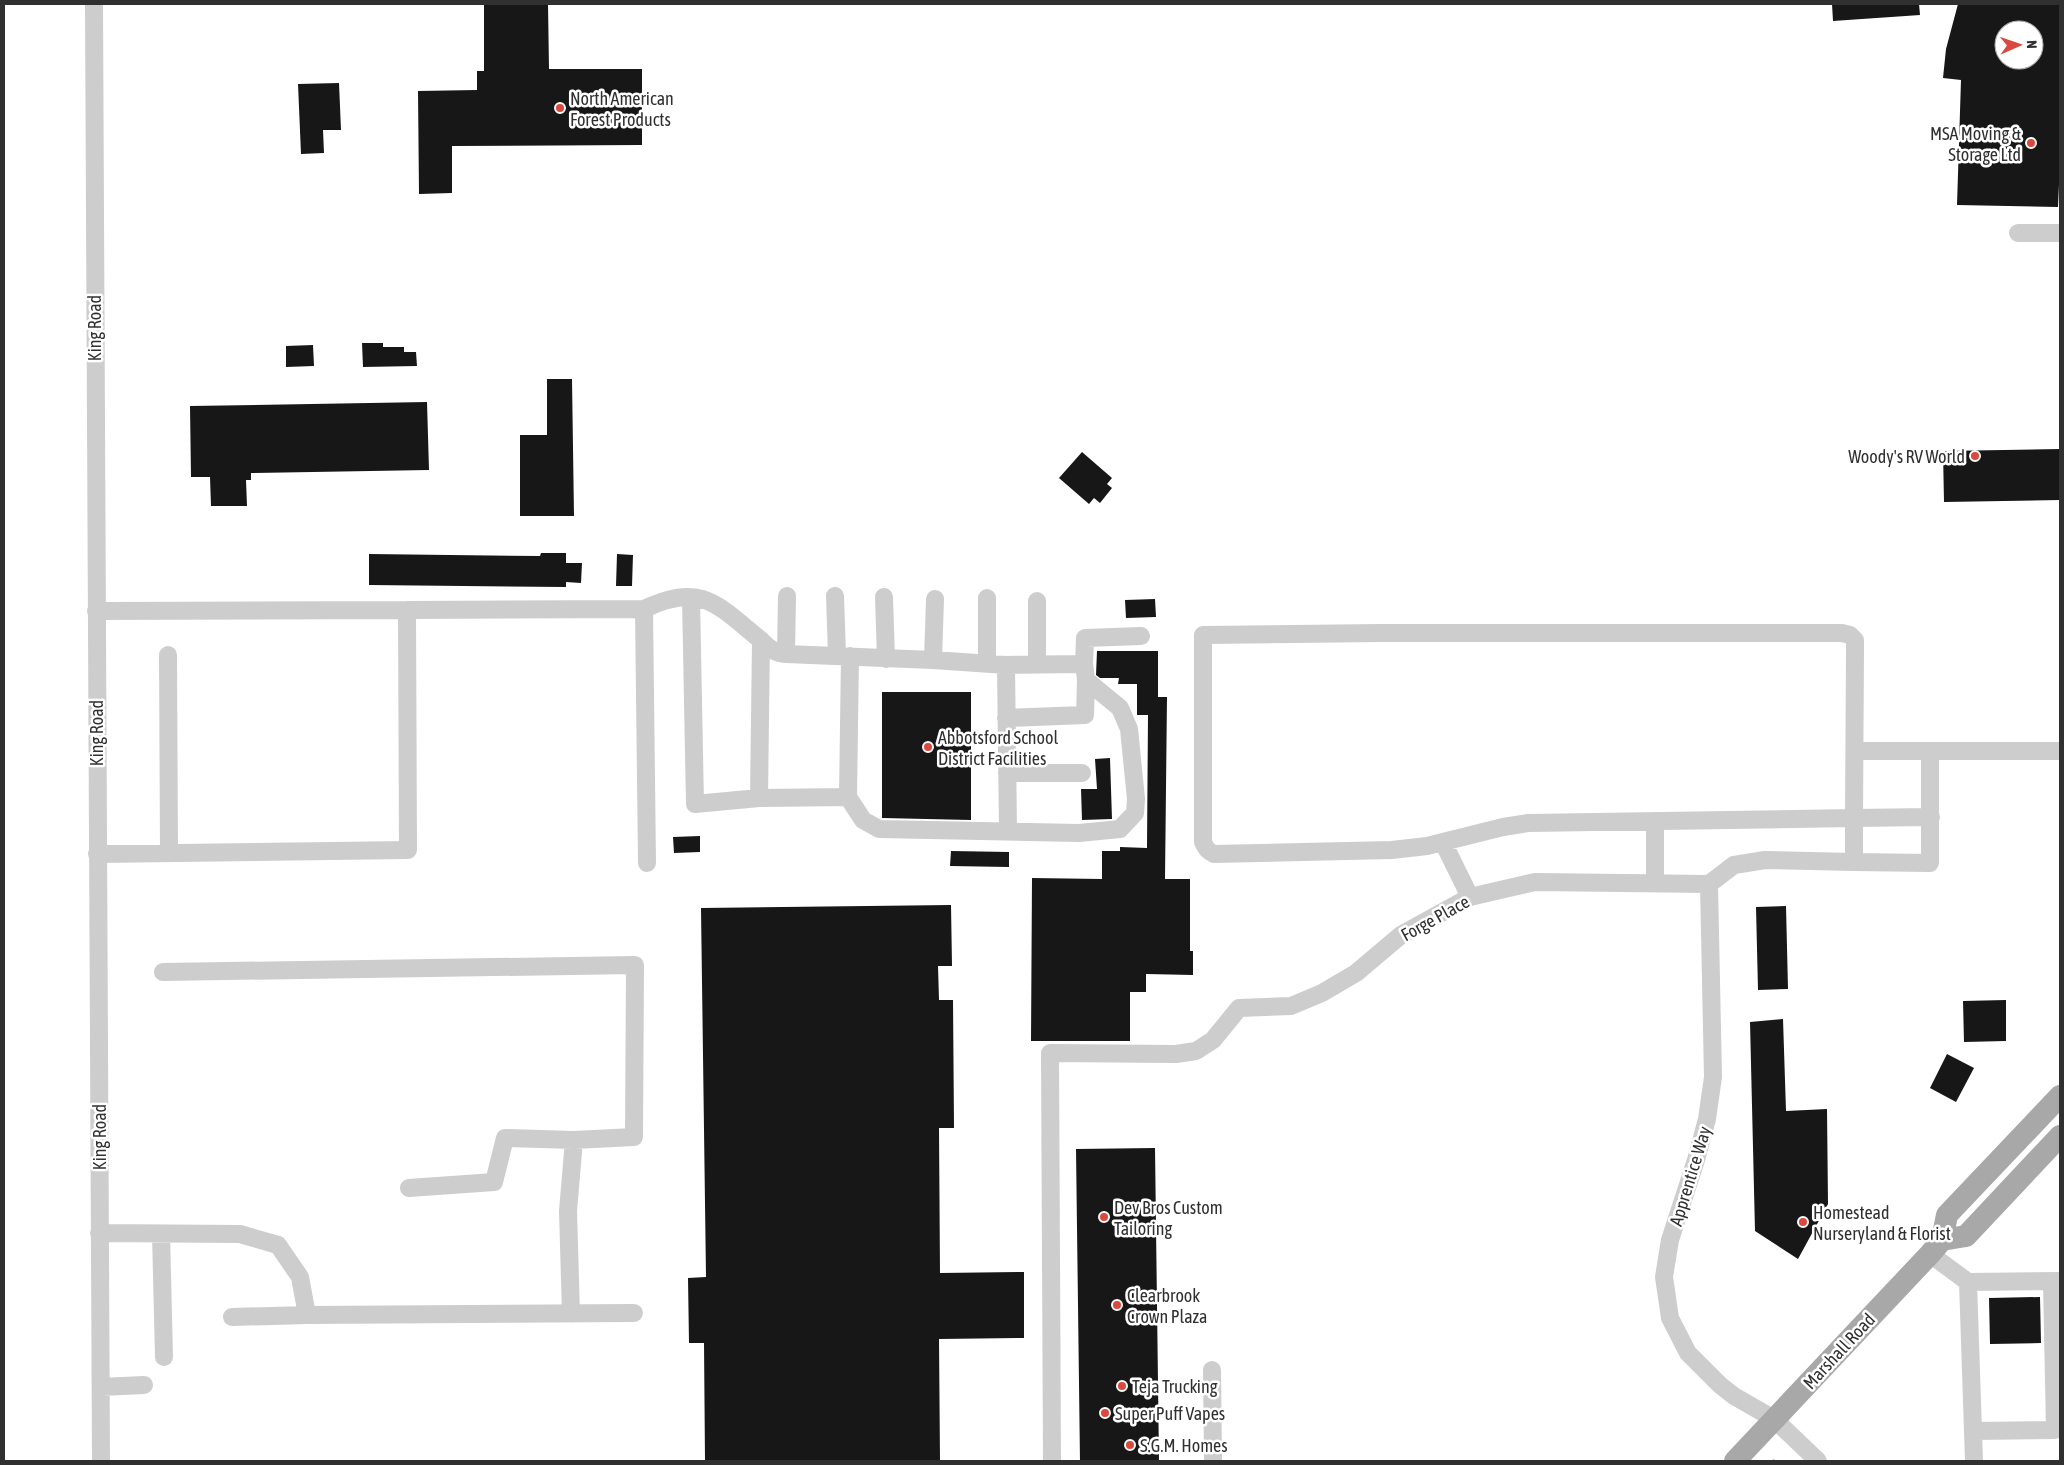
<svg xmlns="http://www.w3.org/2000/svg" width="2064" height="1465" viewBox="0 0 2064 1465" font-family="'Asap Condensed',sans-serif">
<rect width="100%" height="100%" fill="#fff"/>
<path fill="#171717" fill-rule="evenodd" d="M 484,4 L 548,4 L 549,69 L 642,69 L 642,145 L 452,146 L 452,193 L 419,194 L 418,91 L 477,90 L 477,71 L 484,71 Z
M 1832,4 L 1919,4 L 1920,15 L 1833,21 Z
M 1958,4 L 2060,4 L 2060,162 L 2058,207 L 1957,205 L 1961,80 L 1943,78 L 1946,49 ZM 2004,30 L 2034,30 L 2034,60 L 2004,60 Z
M 339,83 L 341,130 L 323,130 L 324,153 L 301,154 L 298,84 Z
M 362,343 L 383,343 L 383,347 L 404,347 L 404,352 L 416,352 L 417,366 L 363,367 Z
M 313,345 L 314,366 L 286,367 L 286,346 Z
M 547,379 L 572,379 L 574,516 L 520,516 L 520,435 L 547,435 Z
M 427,402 L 429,470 L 251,473 L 251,480 L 246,480 L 247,506 L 211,506 L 210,477 L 191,477 L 190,406 Z
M 2060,449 L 2060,500 L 1944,502 L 1943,451 Z
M 1082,452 L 1112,478 L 1107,484 L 1112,488 L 1100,503 L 1094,498 L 1089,504 L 1059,478 Z
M 541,553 L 566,553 L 566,563 L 582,563 L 581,583 L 566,582 L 566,587 L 369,585 L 369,554 L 540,556 Z
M 617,554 L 633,555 L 632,586 L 616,586 Z
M 1155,599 L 1156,617 L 1126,618 L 1125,600 Z
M 1097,651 L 1158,651 L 1158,697 L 1167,697 L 1165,879 L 1190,879 L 1190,951 L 1193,951 L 1193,975 L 1146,974 L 1146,992 L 1130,992 L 1130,1041 L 1031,1041 L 1032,878 L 1102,879 L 1102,851 L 1120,851 L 1120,847 L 1147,848 L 1148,715 L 1137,715 L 1137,684 L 1118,684 L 1119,678 L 1100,678 L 1096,675 Z
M 882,692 L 971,692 L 971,820 L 882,818 Z
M 1110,758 L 1112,819 L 1082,820 L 1081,789 L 1097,789 L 1095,759 Z
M 700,836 L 700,852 L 674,853 L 673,837 Z
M 951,851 L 1009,852 L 1009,867 L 950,866 Z
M 951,905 L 952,966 L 938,966 L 939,1000 L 953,1000 L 954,1128 L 939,1128 L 940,1273 L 1024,1272 L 1024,1338 L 939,1339 L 940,1461 L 705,1461 L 704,1343 L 689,1343 L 688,1278 L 706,1277 L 701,908 Z
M 1786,906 L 1788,989 L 1758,990 L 1756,907 Z
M 2006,1000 L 2006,1041 L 1964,1042 L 1963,1001 Z
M 1783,1019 L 1786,1111 L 1827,1109 L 1828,1204 L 1798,1259 L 1755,1231 L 1750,1022 Z
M 1947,1054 L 1974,1068 L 1956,1102 L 1930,1088 Z
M 1155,1148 L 1159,1461 L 1080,1461 L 1076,1149 Z
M 2040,1297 L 2041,1343 L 1990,1344 L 1989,1298 Z"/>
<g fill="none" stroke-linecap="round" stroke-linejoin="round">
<path stroke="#cacaca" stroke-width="3" stroke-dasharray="2.5 2.5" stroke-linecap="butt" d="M 1773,1461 L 1775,1460"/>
<path stroke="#cdcdcd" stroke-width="18" d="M 94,4 L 101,1461
M 2018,233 L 2060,233
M 835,596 L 837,655
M 884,597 L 886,659
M 691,598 L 695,804 L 759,798
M 1037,601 L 1037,664
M 644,609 C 699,583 715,602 757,637 C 768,646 772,653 786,654 L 933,660 L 1006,665 L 1084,664 L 1085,638 L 1141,636
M 407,610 L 644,609 L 647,863
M 96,611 L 407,610 L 408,850 L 97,854
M 1381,633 L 1842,633 L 1850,635 L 1855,640 L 1855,649 L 1854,818 L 1528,823 L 1503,827 L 1427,846 L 1392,850 L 1214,854 C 1208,851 1206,849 1203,842 L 1203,635 Z
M 761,640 L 759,798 L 848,797 L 863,820 L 879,829 L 1079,833 L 1120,829 L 1135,813 L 1136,799 L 1129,729 L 1120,708 L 1086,680 L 1084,664
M 786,654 L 787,596
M 168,655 L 169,853
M 933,660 L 935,599
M 987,663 L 987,598
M 1006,665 L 1008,831
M 1006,718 L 1085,715 L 1086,680
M 1855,751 L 2060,751
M 1007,773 L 1082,773
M 848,797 L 850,656
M 1443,842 L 1470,897
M 1854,862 L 1930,863 L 1930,751
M 1655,883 L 1655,821
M 1709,884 L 1713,1077 L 1707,1119 L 1696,1160 L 1670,1240 L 1664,1277 L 1670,1318 L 1688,1353 L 1720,1385 L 1734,1396 L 1774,1419 L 1818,1461
M 1709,884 L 1734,865 L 1765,860 L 1854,862 L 1854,818 L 1931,817
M 163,972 L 635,965 L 634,1137 L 574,1140 L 505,1138 L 494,1182 L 409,1188
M 99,1233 L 240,1234 L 278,1245 L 300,1277 L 307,1315 L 634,1313
M 161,1234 L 164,1357
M 1930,1254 L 1968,1282 L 1974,1461
M 1968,1282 L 2060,1281
M 571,1314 L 568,1211 L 574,1140
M 232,1317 L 307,1315
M 1212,1370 L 1213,1461
M 101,1387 L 144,1385
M 1973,1431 L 2055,1430 L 2052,1281
M 1052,1461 L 1050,1053 L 1176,1054 L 1196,1051 L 1213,1040 L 1239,1008 L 1291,1006 L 1322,993 L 1356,973 L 1401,935 L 1470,897 L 1535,882 L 1709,884"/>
<path stroke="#a8a8a8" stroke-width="22" d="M 1942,1240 L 1966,1236 L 2060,1136
M 1735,1461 L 1930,1254 L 1942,1240 L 1947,1215 L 2060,1096"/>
</g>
<g fill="#d94940" stroke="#fff" stroke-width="2">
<circle cx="560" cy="108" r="5"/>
<circle cx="2031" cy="143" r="5"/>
<circle cx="1975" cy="456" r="5"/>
<circle cx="928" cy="747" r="5"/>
<circle cx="1104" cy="1217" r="5"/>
<circle cx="1803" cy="1222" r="5"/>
<circle cx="1117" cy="1305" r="5"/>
<circle cx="1122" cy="1386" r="5"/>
<circle cx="1105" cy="1413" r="5"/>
<circle cx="1130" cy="1445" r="5"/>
</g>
<g text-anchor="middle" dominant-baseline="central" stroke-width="5" stroke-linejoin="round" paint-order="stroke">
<g font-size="18" fill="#303030" stroke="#fff" text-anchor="start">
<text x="570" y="98">North American<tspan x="570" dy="21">Forest Products</tspan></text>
<text x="2021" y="133" text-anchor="end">MSA Moving &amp;<tspan x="2021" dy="21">Storage Ltd</tspan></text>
<text x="1965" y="456" text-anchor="end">Woody's RV World</text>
<text x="938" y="737">Abbotsford School<tspan x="938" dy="21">District Facilities</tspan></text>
<text x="1114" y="1207">Dev Bros Custom<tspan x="1114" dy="21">Tailoring</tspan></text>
<text x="1813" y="1212">Homestead<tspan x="1813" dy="21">Nurseryland &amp; Florist</tspan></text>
<text x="1127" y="1295">Clearbrook<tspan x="1127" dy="21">Crown Plaza</tspan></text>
<text x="1132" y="1386">Teja Trucking</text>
<text x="1115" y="1413">Super Puff Vapes</text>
<text x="1140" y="1445">S.G.M. Homes</text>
</g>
<g font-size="18" fill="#303030" stroke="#fff">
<text transform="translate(94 328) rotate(-90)">King Road</text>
<text transform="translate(96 733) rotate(-90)">King Road</text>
<text transform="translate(1435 918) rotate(-29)">Forge Place</text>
<text transform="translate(99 1137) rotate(-90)">King Road</text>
<text transform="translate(1690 1176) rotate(-73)">Apprentice Way</text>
<text transform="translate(1839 1351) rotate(-47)">Marshall Road</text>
</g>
</g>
<rect width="2064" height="1465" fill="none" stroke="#303030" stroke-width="10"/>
<g transform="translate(2019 45) rotate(88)"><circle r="24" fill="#ffffff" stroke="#acacac"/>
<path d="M0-4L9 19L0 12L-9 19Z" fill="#d94940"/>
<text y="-8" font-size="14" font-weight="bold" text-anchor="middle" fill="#303030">N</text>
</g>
</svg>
